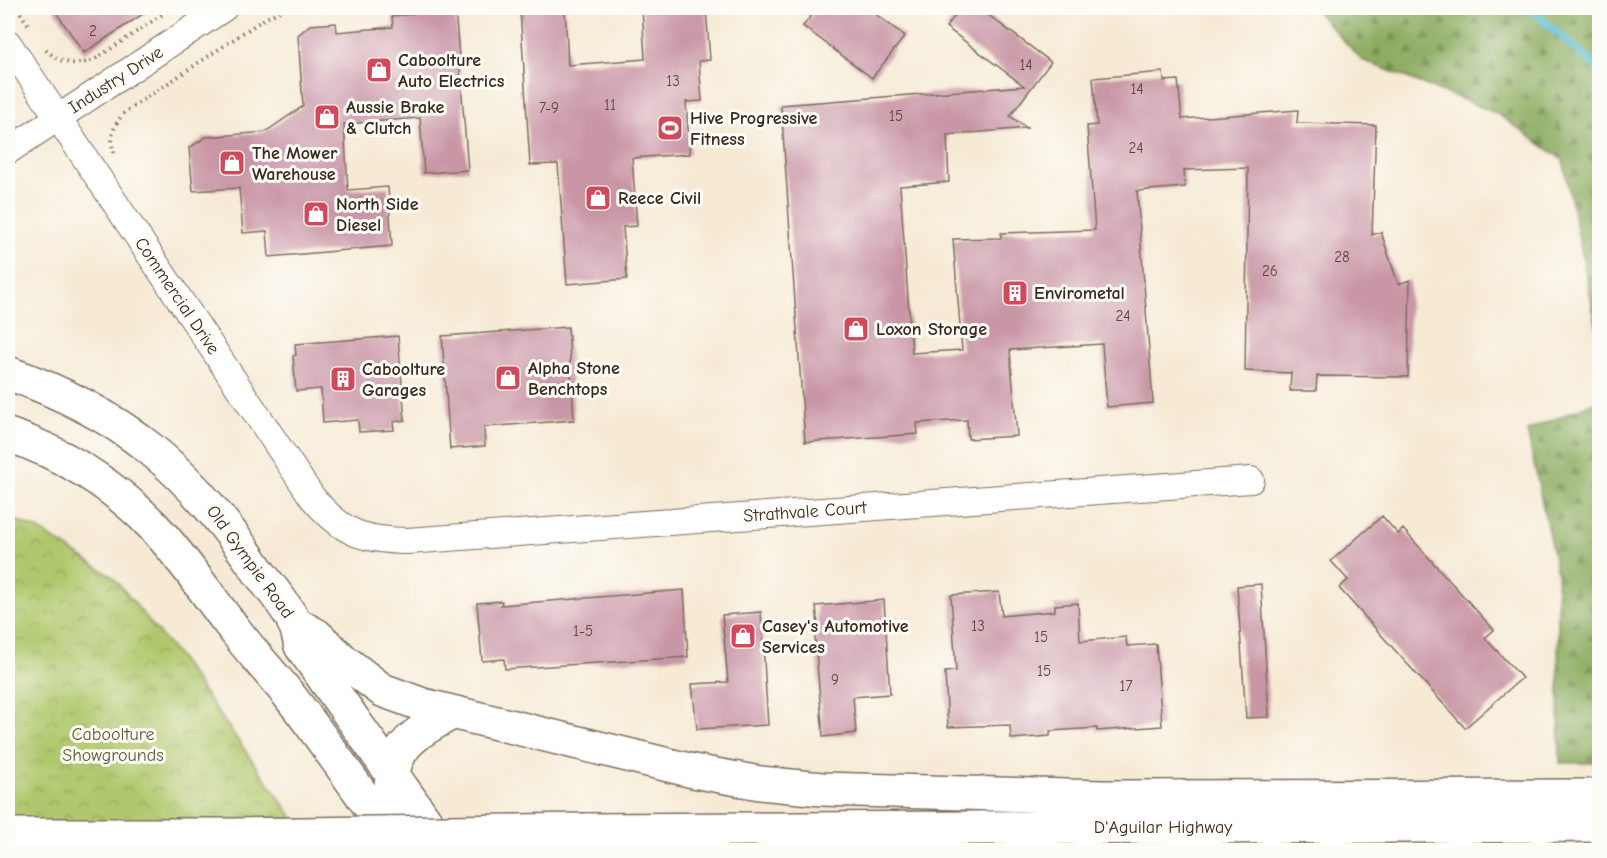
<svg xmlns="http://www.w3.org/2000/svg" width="1607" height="858" viewBox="0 0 1607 858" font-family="'Comic Neue',sans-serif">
<defs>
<pattern id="forest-firs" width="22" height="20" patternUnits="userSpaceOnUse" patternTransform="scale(1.5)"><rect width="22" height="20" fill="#8cac60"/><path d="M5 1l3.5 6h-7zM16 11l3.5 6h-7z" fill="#748c4f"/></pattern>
<pattern id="park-crowns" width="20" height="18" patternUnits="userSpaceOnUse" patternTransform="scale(1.5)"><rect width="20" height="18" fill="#b0c86d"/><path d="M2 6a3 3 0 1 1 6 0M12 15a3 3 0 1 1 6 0" fill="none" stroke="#90a359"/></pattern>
</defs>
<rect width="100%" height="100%" fill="#fdfcf7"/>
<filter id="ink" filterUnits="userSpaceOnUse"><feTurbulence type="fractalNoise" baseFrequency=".0167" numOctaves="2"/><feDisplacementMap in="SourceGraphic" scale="12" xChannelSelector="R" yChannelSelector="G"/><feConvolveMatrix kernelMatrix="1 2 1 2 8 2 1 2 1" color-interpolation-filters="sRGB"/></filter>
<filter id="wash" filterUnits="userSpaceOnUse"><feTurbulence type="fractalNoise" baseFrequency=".008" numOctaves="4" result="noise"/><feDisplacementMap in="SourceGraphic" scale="24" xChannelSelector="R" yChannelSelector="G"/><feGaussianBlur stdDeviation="1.35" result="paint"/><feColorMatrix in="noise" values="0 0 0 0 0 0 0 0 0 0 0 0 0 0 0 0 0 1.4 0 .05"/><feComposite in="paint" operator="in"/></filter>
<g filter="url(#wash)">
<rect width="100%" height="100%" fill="#f6ead5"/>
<path fill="url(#forest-firs)" stroke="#646b3f" stroke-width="1.5" d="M 1313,8 L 1599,8 L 1599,339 L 1563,160 L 1496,113 L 1362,60 Z
M 1599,400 L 1599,763 L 1560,763 L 1557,573 L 1527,431 Z"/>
<path fill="url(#park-crowns)" stroke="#767946" stroke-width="1.5" d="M 8,517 L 39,530 L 113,577 L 180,659 L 316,850 L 8,850 Z"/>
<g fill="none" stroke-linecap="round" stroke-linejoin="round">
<path stroke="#53bfce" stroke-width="8" d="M 1528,8 L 1586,57 L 1600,72"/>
</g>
<g id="blocks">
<path fill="#c996a6" d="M 53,8 L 152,8 L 84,53 Z
M 411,8 L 455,8 L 468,170 L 424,173 L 420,118 L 344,124 L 348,190 L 388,187 L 392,246 L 269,257 L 267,231 L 243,233 L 239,188 L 193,191 L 189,148 L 206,137 L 265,132 L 303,106 L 298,35 L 310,25 L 336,23 L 337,32 L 393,27 L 392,16 L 412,14 Z
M 520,8 L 565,8 L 568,65 L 645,59 L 642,8 L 706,8 L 710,60 L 699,61 L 702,101 L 686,102 L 690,154 L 632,158 L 637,226 L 623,227 L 627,279 L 567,284 L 558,164 L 530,165 Z
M 817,8 L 867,8 L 905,36 L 872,78 L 803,26 Z
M 961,8 L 979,8 L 1051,62 L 1010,116 L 1027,128 L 947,135 L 949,182 L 900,186 L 912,353 L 962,350 L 953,239 L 1001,238 L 1001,233 L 1095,230 L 1087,126 L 1097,125 L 1093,78 L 1163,72 L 1164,81 L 1178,80 L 1182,119 L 1298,110 L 1297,123 L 1376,125 L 1372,235 L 1381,232 L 1398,284 L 1410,280 L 1408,377 L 1317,376 L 1316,391 L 1290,391 L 1291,373 L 1245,371 L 1248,168 L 1184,170 L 1185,187 L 1137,191 L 1153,403 L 1107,407 L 1102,344 L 1010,350 L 1017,436 L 968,439 L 967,420 L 917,423 L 918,434 L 805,442 L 781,105 L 1024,86 L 946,27 Z
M 568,327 L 574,420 L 484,427 L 485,446 L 450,449 L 442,336 Z
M 398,336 L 405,420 L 393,422 L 394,430 L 359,432 L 358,420 L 323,423 L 321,389 L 296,391 L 293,356 L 296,355 L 295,344 Z
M 1382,516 L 1398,534 L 1403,529 L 1494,630 L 1485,638 L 1522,678 L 1465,728 L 1339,588 L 1348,580 L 1331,561 Z
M 1261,584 L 1269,717 L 1246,718 L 1237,586 Z
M 684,590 L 688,657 L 505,669 L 504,659 L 482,661 L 477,603 L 502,601 L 501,605 Z
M 999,592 L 1002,616 L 1055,611 L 1055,605 L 1078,603 L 1080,641 L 1126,637 L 1127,646 L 1156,644 L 1162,726 L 1097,731 L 1097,728 L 1050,731 L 1050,736 L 1011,739 L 1010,725 L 948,727 L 945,672 L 956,671 L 951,595 Z
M 884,600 L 890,694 L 853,697 L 856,733 L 823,737 L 814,626 L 818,625 L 816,606 Z
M 761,612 L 768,725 L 697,729 L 692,684 L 728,682 L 722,615 Z"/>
</g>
</g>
<g filter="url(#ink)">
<use href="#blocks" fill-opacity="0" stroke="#7c6d5e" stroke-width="1.5"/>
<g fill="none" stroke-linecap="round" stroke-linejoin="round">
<g stroke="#7c6d5e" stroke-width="28">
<path id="street" d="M 8,43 L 312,497 C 342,533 361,540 407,541 L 1251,480
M 8,151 L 224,8"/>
</g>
<g stroke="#7c6d5e" stroke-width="36">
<path id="secondary" d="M 8,373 C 122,413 188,468 256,568 C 267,584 288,607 295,624 C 298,631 299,639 301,646 L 446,850
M 8,435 C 61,452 114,485 153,526 C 183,557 207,595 234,629 C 252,653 273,675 292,699 C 330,748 365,800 401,850"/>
</g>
<g stroke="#7c6d5e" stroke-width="36">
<path id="highway" d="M 294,623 L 316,635 L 344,661 L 382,690 L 423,705 L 693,771 L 760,783 L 822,789 L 1102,797 L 1600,796
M 586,830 L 1600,825
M 398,847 C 393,816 383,779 402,750 C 413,733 435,723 451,713"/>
</g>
<path stroke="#7c6d5e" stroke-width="4" stroke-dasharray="1.5 4.5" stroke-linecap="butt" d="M 17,8 L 30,27
M 46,50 C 61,64 75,66 94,60 L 172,8
M 114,153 C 109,137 114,124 125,112 L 261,21 L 285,8"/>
<use href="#street" stroke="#fff" stroke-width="26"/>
<use href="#secondary" stroke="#fff" stroke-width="33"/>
<use href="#highway" stroke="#fff" stroke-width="33"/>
<g stroke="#7c6d5e" stroke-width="36" stroke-linecap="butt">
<path id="highway-bridge" d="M 8,835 L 236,835 L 586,830"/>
</g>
<use href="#highway-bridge" stroke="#fff" stroke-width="33"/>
</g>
</g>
<defs>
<g id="shop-square" transform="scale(1.35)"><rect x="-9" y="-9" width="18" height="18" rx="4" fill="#d1495b" stroke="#fdfcf7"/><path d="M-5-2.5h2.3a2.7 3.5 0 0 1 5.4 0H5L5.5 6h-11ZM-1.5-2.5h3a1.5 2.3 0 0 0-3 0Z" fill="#fff"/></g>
<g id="stadium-square" transform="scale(1.35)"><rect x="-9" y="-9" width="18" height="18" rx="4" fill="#d1495b" stroke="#fdfcf7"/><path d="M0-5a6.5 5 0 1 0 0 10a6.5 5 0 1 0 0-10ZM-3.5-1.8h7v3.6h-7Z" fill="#fff"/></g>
<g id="building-square" transform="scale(1.35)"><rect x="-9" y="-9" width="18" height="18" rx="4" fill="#d1495b" stroke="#fdfcf7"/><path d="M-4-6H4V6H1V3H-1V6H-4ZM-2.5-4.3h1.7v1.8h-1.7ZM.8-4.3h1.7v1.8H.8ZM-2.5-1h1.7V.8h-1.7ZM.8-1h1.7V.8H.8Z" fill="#fff"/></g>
</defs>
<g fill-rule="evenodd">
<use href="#shop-square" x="379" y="70"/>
<use href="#shop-square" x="327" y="117"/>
<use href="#stadium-square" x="670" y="128"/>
<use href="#shop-square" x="232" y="163"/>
<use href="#shop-square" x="598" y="198"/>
<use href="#shop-square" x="316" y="214"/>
<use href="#building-square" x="1015" y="293"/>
<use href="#shop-square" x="856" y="329"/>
<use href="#shop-square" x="508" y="378"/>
<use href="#building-square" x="343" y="379"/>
<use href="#shop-square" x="743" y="636"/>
</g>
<g text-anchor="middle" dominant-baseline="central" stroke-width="6" stroke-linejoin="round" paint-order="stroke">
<g font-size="15" fill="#5e4540">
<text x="93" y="31">2</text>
<text x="1026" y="65">14</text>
<text x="673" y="81">13</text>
<text x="1137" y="89">14</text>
<text x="610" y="105">11</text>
<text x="549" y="108">7-9</text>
<text x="896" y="116">15</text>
<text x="1136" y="148">24</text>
<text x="1342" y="257">28</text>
<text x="1270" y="271">26</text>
<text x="1123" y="316">24</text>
<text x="978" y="626">13</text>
<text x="583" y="631">1-5</text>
<text x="1041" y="637">15</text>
<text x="1044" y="671">15</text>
<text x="835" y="680">9</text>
<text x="1126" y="686">17</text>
</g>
<g font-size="18" font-weight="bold" fill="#3b2a1e" stroke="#fdfcf7" text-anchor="start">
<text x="398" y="60">Caboolture<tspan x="398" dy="21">Auto Electrics</tspan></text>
<text x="346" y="107">Aussie Brake<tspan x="346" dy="21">&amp; Clutch</tspan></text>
<text x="690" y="118">Hive Progressive<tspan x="690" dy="21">Fitness</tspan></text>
<text x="252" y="153">The Mower<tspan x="252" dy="21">Warehouse</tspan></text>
<text x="618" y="198">Reece Civil</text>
<text x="336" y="204">North Side<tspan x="336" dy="21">Diesel</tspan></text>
<text x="1034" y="293">Envirometal</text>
<text x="876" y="329">Loxon Storage</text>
<text x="528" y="368">Alpha Stone<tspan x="528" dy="21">Benchtops</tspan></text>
<text x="362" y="369">Caboolture<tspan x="362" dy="21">Garages</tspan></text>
<text x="762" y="626">Casey's Automotive<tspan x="762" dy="21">Services</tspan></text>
</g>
<g font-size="18" fill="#3b2a1e" stroke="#fdfcf7">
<text transform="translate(116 80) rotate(-33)">Industry Drive</text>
<text transform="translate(177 296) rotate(56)">Commercial Drive</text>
<text transform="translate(805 512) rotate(-4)">Strathvale Court</text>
<text transform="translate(250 562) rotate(54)">Old Gympie Road</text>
<text x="1163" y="827">D'Aguilar Highway</text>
</g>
<g font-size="18" fill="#5e5936" stroke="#fdfcf7">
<text x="113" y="734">Caboolture<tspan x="113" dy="21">Showgrounds</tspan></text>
</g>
</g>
<rect width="1607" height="858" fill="none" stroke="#fdfcf7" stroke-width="30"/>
</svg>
